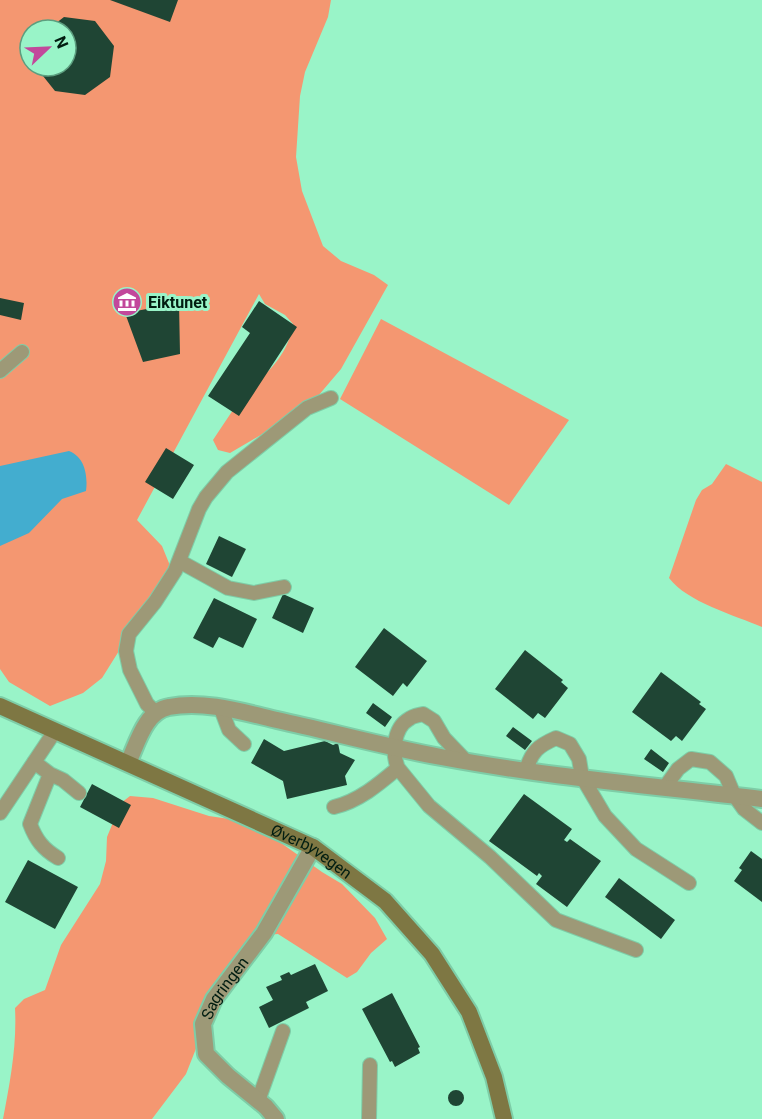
<svg xmlns="http://www.w3.org/2000/svg" width="762" height="1119" viewBox="0 0 762 1119" font-family="Roboto,sans-serif">
<rect width="100%" height="100%" fill="#99f4c8"/>
<path fill="#f49771" fill-rule="evenodd" d="M 0,0 L 331,0 L 328,17 L 305,72 L 300,96 L 296,157 L 302,191 L 323,246 L 341,261 L 374,275 L 388,285 L 341,369 L 318,396 L 271,429 L 230,453 L 218,450 L 213,440 C 222,427 230,413 240,401 C 262,375 287,361 293,324 L 285,315 L 265,304 L 259,294 L 137,520 L 162,546 L 171,568 L 102,678 L 83,693 L 50,706 L 9,682 L 0,669 ZM 30,30 L 66,30 L 66,66 L 30,66 Z
M 381,319 L 569,420 L 509,505 L 340,399 Z
M 726,464 L 762,482 L 762,627 C 734,615 687,602 669,578 L 696,500 L 702,490 L 712,484 Z
M 130,796 L 153,798 L 209,816 L 243,821 L 274,838 L 322,872 L 342,884 L 375,918 L 387,939 L 371,953 L 357,972 L 347,978 L 278,934 L 267,935 L 212,1008 L 186,1074 L 152,1119 L 3,1119 C 10,1082 17,1046 15,1008 L 24,999 L 45,990 L 61,945 L 100,884 L 106,861 L 107,837 L 121,803 Z"/>
<path fill="#43adcf" d="M 69,451 C 85,457 88,476 86,491 L 62,499 L 29,533 L 0,546 L 0,466 Z"/>
<path fill="#1f4534" d="M 110,0 L 178,0 L 170,22 Z
M 64,17 L 95,21 L 114,46 L 110,77 L 85,95 L 55,91 L 35,66 L 66,66 L 66,30 L 47,30 Z
M 0,298 L 24,303 L 21,320 L 0,315 Z
M 259,301 L 297,327 L 239,416 L 208,396 L 250,333 L 242,327 Z
M 179,303 L 180,354 L 143,362 L 125,313 Z
M 166,448 L 194,465 L 173,499 L 145,482 Z
M 219,536 L 246,549 L 232,577 L 206,564 Z
M 283,594 L 314,608 L 303,633 L 272,618 Z
M 214,598 L 257,619 L 243,648 L 219,637 L 213,648 L 193,638 Z
M 384,628 L 427,661 L 407,687 L 403,683 L 393,696 L 355,667 Z
M 525,650 L 563,680 L 561,682 L 568,688 L 545,718 L 538,713 L 533,719 L 495,689 Z
M 661,672 L 701,702 L 699,704 L 706,709 L 682,741 L 676,736 L 671,741 L 632,712 Z
M 373,703 L 392,717 L 385,727 L 366,713 Z
M 513,727 L 532,741 L 525,750 L 506,736 Z
M 264,739 L 284,751 L 325,741 L 333,745 L 338,743 L 340,753 L 355,760 L 345,776 L 347,785 L 287,799 L 283,781 L 251,763 Z
M 651,749 L 669,763 L 663,772 L 644,759 Z
M 92,784 L 131,805 L 119,828 L 80,807 Z
M 524,794 L 572,829 L 564,840 L 567,842 L 570,839 L 601,861 L 567,907 L 536,884 L 542,876 L 539,873 L 537,876 L 489,841 Z
M 751,851 L 762,859 L 762,902 L 734,881 L 742,870 L 739,868 Z
M 28,860 L 78,887 L 55,929 L 5,902 Z
M 619,878 L 675,920 L 661,939 L 605,897 Z
M 315,964 L 328,991 L 306,1002 L 309,1008 L 269,1028 L 259,1007 L 273,1000 L 266,987 L 282,980 L 280,976 L 289,972 L 291,975 Z
M 392,993 L 420,1047 L 418,1048 L 420,1053 L 395,1067 L 392,1061 L 390,1062 L 362,1009 Z
M448 1098a8 8 0 1 1 16 0a8 8 0 1 1-16 0Z"/>
<g fill="none" stroke-linecap="round" stroke-linejoin="round">
<g stroke="#7ecda7" stroke-width="16">
<path id="service" d="M 0,371 L 22,352
M 179,561 L 228,588 L 254,593 L 284,587
M 221,709 L 229,730 L 244,744
M 156,713 L 147,704 L 130,670 L 126,651 L 129,634 L 155,602 L 175,571 L 199,509 L 206,497 L 227,472 L 307,408 L 331,398
M 466,761 L 444,738 L 434,721 L 423,714 C 419,715 412,716 409,719 C 393,728 392,754 398,768 L 429,806 L 490,857 L 556,920 L 636,950
M 34,762 L 50,774 L 30,824 C 36,840 43,849 58,858
M 526,770 C 532,751 538,746 556,738 L 570,744 L 579,759 L 582,777 L 605,816 L 636,849 L 689,883
M 50,774 L 63,780 L 79,793
M 665,787 L 678,769 L 691,759 L 710,762 L 726,776 L 734,795 L 744,809 L 762,823
M 334,807 C 359,801 379,784 398,768
M 0,813 L 55,731
M 258,1101 L 283,1031
M 369,1119 L 370,1065"/>
</g>
<g stroke="#7ecda7" stroke-width="20">
<g id="minor">
<path d="M 128,763 C 137,744 145,711 169,707 C 204,700 243,712 277,720 C 332,732 386,747 441,757 C 547,777 655,786 762,799"/>
<path id="s1" d="M 276,1119 L 266,1107 L 228,1076 L 206,1054 L 203,1024 L 214,999 L 264,933 L 313,847"/>
</g>
</g>
<g stroke="#7ecda7" stroke-width="20">
<g id="secondary">
<path id="s2" d="M 0,706 L 313,847 L 385,901 L 432,954 L 469,1012 L 494,1077 L 504,1119"/>
</g>
</g>
<use href="#service" stroke="#9d9977" stroke-width="14"/>
<use href="#minor" stroke="#9d9977" stroke-width="16"/>
<use href="#secondary" stroke="#7e7743" stroke-width="16"/>
</g>
<defs>
<g id="museum-disc" transform="scale(1.5)"><circle r="9.5" fill="#c2489b" stroke="#99f4c8"/><path d="M0-6L6-3V-2H-6V-3ZM-5-1h2V3h-2ZM-1-1h2V3h-2ZM3-1h2V3H3ZM-6 4H6V6H-6Z" fill="#fff"/></g>
</defs>
<g fill-rule="evenodd">
<use href="#museum-disc" x="127" y="302"/>
</g>
<g text-anchor="middle" dominant-baseline="central" stroke-width="6" stroke-linejoin="round" paint-order="stroke">
<g font-size="16" font-weight="bold" fill="#011d11" stroke="#99f4c8" text-anchor="start">
<text x="148" y="302">Eiktunet</text>
</g>
<g font-size="16" fill="#011d11" stroke="#99f4c8">
<text stroke="none"><textPath href="#s2" startOffset="344">Øverbyvegen</textPath></text>
<text stroke="none"><textPath href="#s1" startOffset="168">Sagringen</textPath></text>
</g>
</g>
<g transform="translate(48 48) rotate(67)"><circle r="28" fill="#99f4c8" stroke="#5c9e7f" stroke-width="1.5"/>
<path d="M0-4.5L10 22L0 15L-10 22Z" fill="#c2489b"/>
<text y="-9" font-size="16" font-weight="bold" text-anchor="middle" fill="#011d11">N</text>
</g>
</svg>
